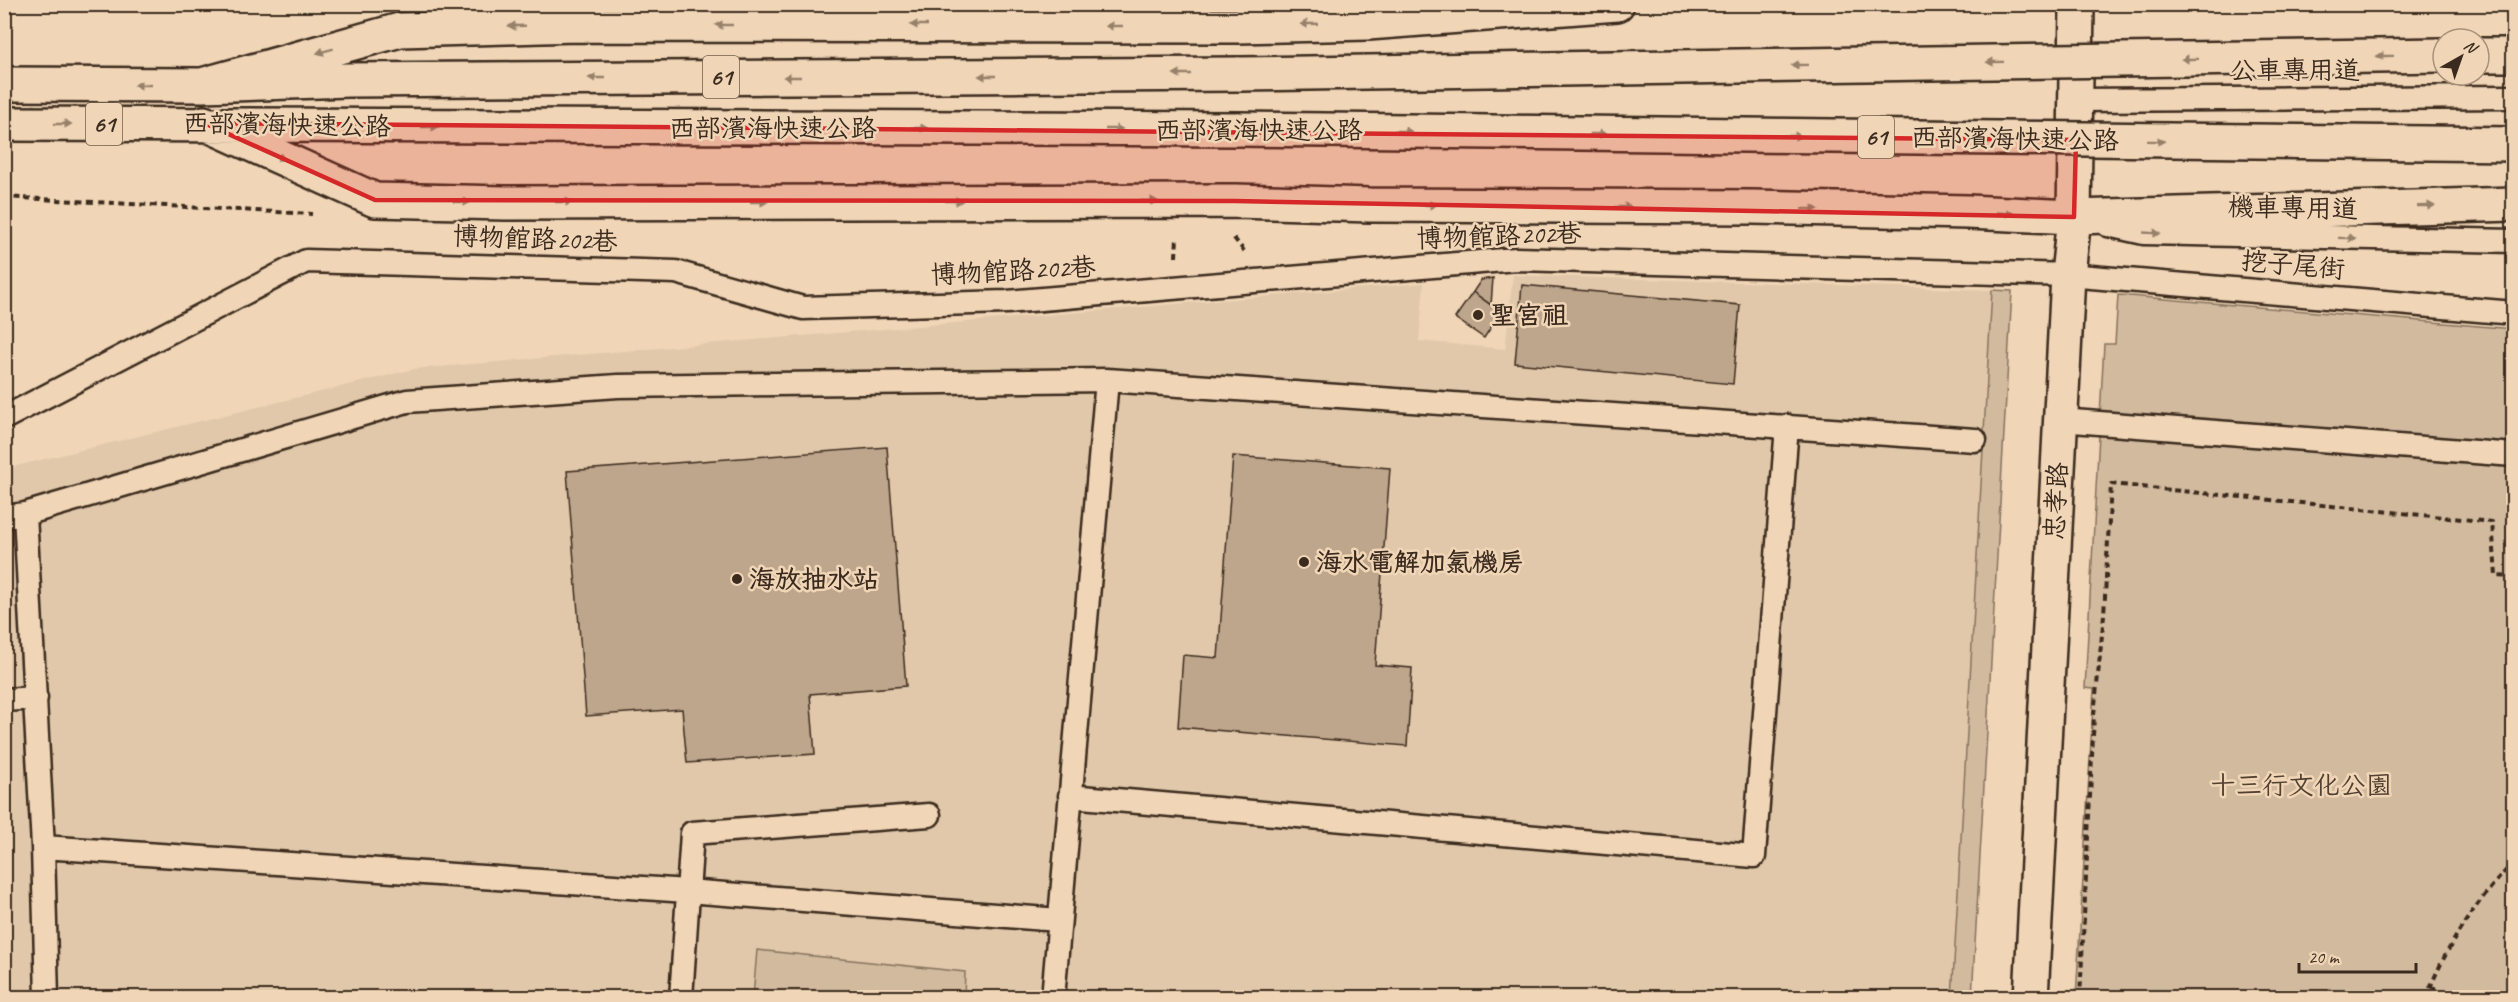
<svg xmlns="http://www.w3.org/2000/svg" width="2518" height="1002" viewBox="0 0 2518 1002" font-family="Caveat,'LXGW WenKai TC',sans-serif">
<rect width="100%" height="100%" fill="#f0d6b7"/>
<filter id="ink" filterUnits="userSpaceOnUse"><feTurbulence type="fractalNoise" baseFrequency=".0167" numOctaves="2"/><feDisplacementMap in="SourceGraphic" scale="12" xChannelSelector="R" yChannelSelector="G"/><feConvolveMatrix kernelMatrix="1 2 1 2 8 2 1 2 1" color-interpolation-filters="sRGB"/></filter>
<g filter="url(#ink)">
<path fill="#e1c8aa" d="M 1513,275 L 1992,290 L 1952,997 L 5,997 L 4,469 L 414,369 L 1424,283 L 1419,341 L 1505,349 Z"/>
<path fill="#d2ba9e" stroke="#86725e" stroke-width="1.5" d="M 1992,290 L 2012,291 L 1972,997 L 1952,998 Z
M 2118,295 L 2513,329 L 2513,997 L 2076,998 L 2094,689 L 2085,688 L 2104,344 L 2115,344 Z
M 757,950 L 965,972 L 964,997 L 753,997 Z"/>
<path fill="#bea68c" stroke="#3b2a1e" stroke-width="1.5" d="M 1493,278 L 1491,305 L 1473,292 L 1481,280 Z
M 1522,285 L 1740,305 L 1733,384 L 1515,363 Z
M 1473,292 L 1501,312 L 1484,338 L 1455,318 Z
M 887,447 L 906,686 L 810,694 L 815,754 L 687,763 L 682,709 L 586,716 L 567,471 Z
M 1233,456 L 1390,468 L 1375,665 L 1412,668 L 1407,746 L 1178,727 L 1183,655 L 1218,658 Z"/>
<g fill="none" stroke-linecap="round" stroke-linejoin="round">
<g stroke="#3b2a1e" stroke-width="27">
<path id="service" d="M 2077,100 L 2514,97
M 2108,225 L 2144,233 L 2514,241
M 4,418 L 306,261 L 676,272 L 803,308 L 1007,302 L 1516,259 L 2068,275 L 2514,313
M 2060,420 L 2514,455
M 25,514 L 43,847 L 47,998
M 4,517 L 25,514 L 407,401 L 618,386 L 1107,380 L 1975,440
M 4,700 L 36,698
M 1070,796 L 1754,856 L 1787,426
M 43,847 L 687,891 L 1059,920
M 681,998 L 692,833 L 929,815
M 1053,998 L 1107,380"/>
</g>
<g stroke="#3b2a1e" stroke-width="38">
<path id="tertiary" d="M 2031,998 L 2068,275 L 2074,217 L 2077,4"/>
</g>
<g stroke="#3b2a1e" stroke-width="38">
<path id="trunk" d="M 2479,55 L 2514,55
M 4,84 L 202,85 L 348,80 L 1240,74
M 202,85 L 400,30 L 576,25 L 1238,26 L 1368,23 L 1617,4
M 204,123 L 375,200 L 505,203 L 1235,201 L 1370,205 L 1752,207 L 1968,212 L 2074,217 L 2514,204
M 4,124 L 1239,129"/>
</g>
<path stroke="#3b2a1e" stroke-width="4" stroke-dasharray="6 4.5" stroke-linecap="butt" d="M 4,197 L 312,214
M 1234,238 L 1244,251
M 1176,257 L 1177,237
M 2431,986 L 2446,998
M 2080,998 L 2094,715 L 2104,615 L 2111,484 L 2492,522 L 2496,576 L 2514,577
M 2426,998 C 2446,946 2475,902 2514,862"/>
<use href="#service" stroke="#f0d6b7" stroke-width="22"/>
<use href="#tertiary" stroke="#f0d6b7" stroke-width="33"/>
<use href="#trunk" stroke="#f0d6b7" stroke-width="33"/>
<g stroke="#3b2a1e" stroke-width="38" stroke-linecap="butt">
<path id="trunk-bridge" d="M 1240,74 L 2443,55
M 1239,129 L 2514,144"/>
</g>
<use href="#trunk-bridge" stroke="#f0d6b7" stroke-width="33"/>
</g>
<defs><path id="oneway-solid" d="M-6-.8H1V-3.2L6.5 0L1 3.2V.8H-6Z" transform="scale(1.5)"/></defs>
<g fill="#96806a">
<use href="#oneway-solid" transform="translate(1309 24) rotate(178)"/>
<use href="#oneway-solid" transform="translate(724 25) rotate(-180)"/>
<use href="#oneway-solid" transform="translate(919 25) rotate(-180)"/>
<use href="#oneway-solid" transform="translate(517 26) rotate(178)"/>
<use href="#oneway-solid" transform="translate(1114 26) rotate(-180)"/>
<use href="#oneway-solid" transform="translate(325 51) rotate(165)"/>
<use href="#oneway-solid" transform="translate(2385 56) rotate(179)"/>
<use href="#oneway-solid" transform="translate(2190 59) rotate(179)"/>
<use href="#oneway-solid" transform="translate(1995 62) rotate(179)"/>
<use href="#oneway-solid" transform="translate(1800 65) rotate(179)"/>
<use href="#oneway-solid" transform="translate(1182 74) rotate(180)"/>
<use href="#oneway-solid" transform="translate(987 76) rotate(180)"/>
<use href="#oneway-solid" transform="translate(792 77) rotate(180)"/>
<use href="#oneway-solid" transform="translate(597 78) rotate(180)"/>
<use href="#oneway-solid" transform="translate(143 85) rotate(-180)"/>
<use href="#oneway-solid" transform="translate(63 124)"/>
<use href="#oneway-solid" transform="translate(430 127)"/>
<use href="#oneway-solid" transform="translate(919 128)"/>
<use href="#oneway-solid" transform="translate(1114 129)"/>
<use href="#oneway-solid" transform="translate(1403 131) rotate(1)"/>
<use href="#oneway-solid" transform="translate(1598 134) rotate(1)"/>
<use href="#oneway-solid" transform="translate(1793 136) rotate(1)"/>
<use href="#oneway-solid" transform="translate(2156 141) rotate(1)"/>
<use href="#oneway-solid" transform="translate(277 156) rotate(24)"/>
<use href="#oneway-solid" transform="translate(954 201)"/>
<use href="#oneway-solid" transform="translate(1149 201)"/>
<use href="#oneway-solid" transform="translate(462 202) rotate(1)"/>
<use href="#oneway-solid" transform="translate(564 202)"/>
<use href="#oneway-solid" transform="translate(759 202)"/>
<use href="#oneway-solid" transform="translate(1428 205)"/>
<use href="#oneway-solid" transform="translate(2426 206) rotate(-1)"/>
<use href="#oneway-solid" transform="translate(1623 207)"/>
<use href="#oneway-solid" transform="translate(1810 209) rotate(1)"/>
<use href="#oneway-solid" transform="translate(2005 213) rotate(3)"/>
<use href="#oneway-solid" transform="translate(2152 233) rotate(3)"/>
<use href="#oneway-solid" transform="translate(2347 238) rotate(1)"/>
</g>
</g>
<path fill="#d62828" fill-opacity="0.2" stroke="#d62828" stroke-width="4.5" stroke-linejoin="round" d="M 204,123 L 2076,140 L 2074,217 L 1235,201 L 375,200 Z"/>
<g fill="#3b2a1e" stroke="#f0d6b7" stroke-width="2">
<circle cx="1478" cy="315" r="6"/>
<circle cx="1304" cy="562" r="6"/>
<circle cx="737" cy="579" r="6"/>
</g>
<g text-anchor="middle" dominant-baseline="central" stroke-width="5" stroke-linejoin="round" paint-order="stroke">
<g fill="#f0d6b7" stroke="#715e4c" stroke-width="1.5">
<rect x="703" y="56" width="36" height="42" rx="4.5"/>
<rect x="86" y="103" width="36" height="42" rx="4.5"/>
<rect x="1858" y="116" width="36" height="42" rx="4.5"/>
</g>
<g font-size="24" font-weight="bold" fill="#3b2a1e">
<text x="721" y="77">61</text>
<text x="104" y="124">61</text>
<text x="1876" y="137">61</text>
</g>
<g font-size="26" fill="#3b2a1e" stroke="#f0d6b7">
<text x="2295" y="70">公車專用道</text>
<text transform="translate(287 125) rotate(1)">西部濱海快速公路</text>
<text x="773" y="128">西部濱海快速公路</text>
<text x="1259" y="130">西部濱海快速公路</text>
<text transform="translate(2015 139) rotate(1)">西部濱海快速公路</text>
<text transform="translate(2293 208) rotate(1)">機車專用道</text>
<text transform="translate(1499 236) rotate(-2)">博物館路202巷</text>
<text transform="translate(535 239) rotate(2)">博物館路202巷</text>
<text transform="translate(2293 265) rotate(5)">挖子尾街</text>
<text transform="translate(1013 271) rotate(-3)">博物館路202巷</text>
<text transform="translate(2056 501) rotate(-87)">忠孝路</text>
</g>
<g font-size="26" font-weight="bold" fill="#3b2a1e" stroke="#f0d6b7" text-anchor="start">
<text x="1490" y="315">聖宮祖</text>
<text x="1316" y="562">海水電解加氯機房</text>
<text x="749" y="579">海放抽水站</text>
</g>
<g font-size="26" fill="#524031" stroke="#f0d6b7">
<text x="2301" y="785">十三行文化公園</text>
</g>
</g>
<rect width="2518" height="1002" fill="none" stroke="#f0d6b7" stroke-width="24"/>
<rect x="12" y="12" width="2494" height="978" fill="none" stroke="#3b2a1e" stroke-width="2" filter="url(#ink)"/>
<g transform="translate(2461 57) rotate(40)"><circle r="28" fill="#f0d6b7" stroke="#a8917a" stroke-width="1.5"/>
<path d="M0-4.5L10 22L0 15L-10 22Z" fill="#3b2a1e"/>
<text y="-9" font-size="16" font-weight="bold" text-anchor="middle" fill="#3b2a1e">N</text>
</g>
<path d="M2299 963v9h117v-9" fill="none" stroke="#3b2a1e" stroke-width="3"/>
<text x="2308" y="963" font-size="18" fill="#3b2a1e" stroke="#f0d6b7" stroke-width="4.5" paint-order="stroke">20 m</text>
</svg>
